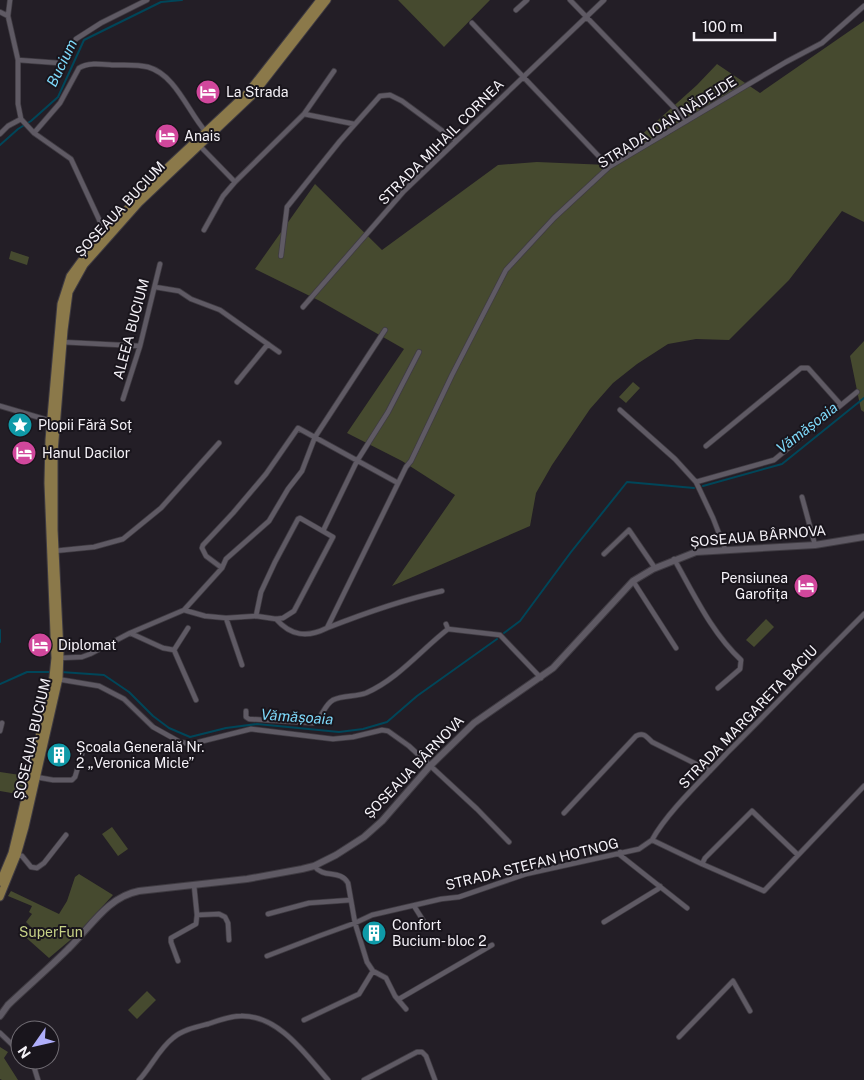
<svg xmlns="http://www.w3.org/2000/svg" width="864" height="1080" viewBox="0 0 864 1080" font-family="'Public Sans',sans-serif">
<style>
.green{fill:#464a2f}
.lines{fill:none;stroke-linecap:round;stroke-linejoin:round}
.stream{stroke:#004659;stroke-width:2}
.minor-casing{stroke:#3f3b42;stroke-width:6}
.secondary-casing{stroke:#3f3b42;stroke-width:8}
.primary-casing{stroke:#3f3b42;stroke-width:9}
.minor{stroke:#5f5a64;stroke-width:4.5}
.secondary{stroke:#5f5a64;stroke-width:6}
.primary{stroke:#8b794a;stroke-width:7}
.labels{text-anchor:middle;stroke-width:4;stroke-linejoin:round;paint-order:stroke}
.poi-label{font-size:14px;fill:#f5f2f8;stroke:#19151c;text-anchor:start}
.street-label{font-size:14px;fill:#f5f2f8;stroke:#19151c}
.park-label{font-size:14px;fill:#c7d286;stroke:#19151c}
.water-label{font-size:15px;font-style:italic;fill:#7ed9fa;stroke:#19151c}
</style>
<rect width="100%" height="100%" fill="#231e26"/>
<path class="green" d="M 398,0 L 490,0 L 444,47 Z
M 864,21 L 864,222 L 842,211 L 789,280 L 729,340 L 696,339 L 668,344 L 637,364 L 613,383 L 590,409 L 552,465 L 536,493 L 530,526 L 392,586 L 455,495 L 402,461 L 347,433 L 404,349 L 320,301 L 255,269 L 315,184 L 382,250 L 498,165 L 537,162 L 608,165 L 697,85 L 717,64 L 760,93 Z
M 11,251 L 29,257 L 27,265 L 9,259 Z
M 864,341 L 864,412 L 861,410 L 850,356 Z
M 633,382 L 640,388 L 626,403 L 619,397 Z
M 766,619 L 774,627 L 754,647 L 746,640 Z
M 0,772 L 27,776 L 23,795 L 0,791 Z
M 112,827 L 128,849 L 118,856 L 102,834 Z
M 79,874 L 113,895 L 75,936 L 49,958 L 22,934 L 31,927 L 26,922 L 32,914 L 29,912 L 32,906 L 8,896 L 11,891 L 59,914 L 67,901 L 75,877 Z
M 147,991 L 156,1000 L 137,1019 L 128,1010 Z
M 0,1047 L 8,1052 L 4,1058 L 18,1080 L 2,1080 L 0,1079 Z"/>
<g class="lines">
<path class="stream" d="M 0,145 L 18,129 L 31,121 L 58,97 L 84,40 L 161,2 L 182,0
M 703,486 L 782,464 L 864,398
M 0,630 L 0,642
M 504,633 L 520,621 L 571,552 L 627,482 L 694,488
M 61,672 L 104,675 L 129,692 L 153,716 L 169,728 L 190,737 L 226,728 L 257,724 L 339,732 L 363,729 L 387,722 L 417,696 L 497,639
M 0,684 L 27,672 L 51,672"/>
<defs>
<path id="minor" d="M 10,0 L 8,16 L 18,60 L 18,104 L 21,119 L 34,133 L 71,159 L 103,228 L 107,231
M 570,0 L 687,121
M 516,10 L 527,0
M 0,12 L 8,16
M 472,23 L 609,167
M 18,60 L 59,63 L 63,62 L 76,39 L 101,23 L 147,0
M 304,114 L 354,124
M 34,133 L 60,103 L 79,68 C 88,62 102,64 113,65 C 124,65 137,64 148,67 C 176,75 188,112 206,132
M 0,134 L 8,126 L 21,119
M 199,145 L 235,182
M 204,230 L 223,196 L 235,182 L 304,114 L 334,71
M 281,256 L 287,207 L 340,141 L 380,96 L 390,95 L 402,101 L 456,141
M 155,287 L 179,291 L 191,299 L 220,310 L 279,352
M 303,307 L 404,191 L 604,0
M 61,342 L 140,346
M 237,382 L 268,344
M 123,399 L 140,346 L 160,264
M 0,406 L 51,421
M 620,410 L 675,459 L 696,482 L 713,518 L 725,549
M 706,446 L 801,368 L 808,368 L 841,405
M 696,482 L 774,460 L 857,392
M 802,497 L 815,545
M 323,531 L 357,461 L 388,412 L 419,352
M 54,551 L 94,547 L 123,539 L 161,508 L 219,443
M 604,554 L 629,530 L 655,568
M 674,559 C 694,594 711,632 741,660 L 740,669 L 718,688
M 222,568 L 206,556 L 202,548 L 203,545 L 233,513 L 266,474 L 298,428 L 398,483
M 633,581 L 676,648
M 184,610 L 222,568 L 226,559 L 269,521 L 288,489 L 302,471 L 315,437 L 385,330
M 226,618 L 242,665
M 276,619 C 291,636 307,638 327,628 L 406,467 L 411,461 L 452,375 L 506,270 L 554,218 L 609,167 L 786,62 L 822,43 L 864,6
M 446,624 L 448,629 L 500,635 L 541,678
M 327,628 C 365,613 402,600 442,591
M 130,633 L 163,648 L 174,650 L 196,700
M 174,650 L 188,628
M 59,658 L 82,657 L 90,654 L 130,633 L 184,610 L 205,616 L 226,618 L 256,616 L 276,619 L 283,618 L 294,611 L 333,537 L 300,518 L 298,519 L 275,562 L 261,592 L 256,616
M 57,679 L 99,686 L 124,699 L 153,727 L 180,742 L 191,744 L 251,729 L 333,739 L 353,737 L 382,730 L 388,731 L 409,746 L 477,809 L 509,842
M 246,711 L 246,717 L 249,719 L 313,723 C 323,718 323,706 333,700 C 343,695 356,697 366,693 C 398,679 421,650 448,629
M 0,731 L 2,723
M 36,777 L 53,780 L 72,780 L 75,777 L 82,754
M 564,813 L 636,736 C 643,732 646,736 652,742 L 710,771
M 652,840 C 668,811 704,778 727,753 C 773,707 818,660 864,614
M 620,852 L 620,855 L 687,908
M 17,855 L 22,856 L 31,867 L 37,868 L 44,863 L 66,835
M 702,864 L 705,858 L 752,811 L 798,855
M 314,866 C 324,879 340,869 348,883 L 355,923 L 367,962 L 373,971 L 386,978 L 395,996 L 406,1009
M 414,906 L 428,928
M 268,914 L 309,903 L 351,900
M 197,915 L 219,914 L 225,917 L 228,923 L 229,940
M 604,922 L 658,889 L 660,886
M 267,956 L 319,936 L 355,923 L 372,915 L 441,899 L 459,897 L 526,874 L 639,849 L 652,840 L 702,864 L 764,891 L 864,786
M 178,961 L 171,942 L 171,938 L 196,924 L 197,915 L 194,885
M 399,999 L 492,945
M 304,1020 L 359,994 L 373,971
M 0,1033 L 20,1052
M 679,1037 L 733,981 L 750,1011
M 29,1060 L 34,1067 L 38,1080
M 139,1080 C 151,1067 159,1049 173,1038 C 182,1030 196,1027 208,1024 C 219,1020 230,1016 241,1016 C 279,1015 306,1055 328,1080
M 364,1080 L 417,1052 L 422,1052 L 426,1056 L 435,1080"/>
<path id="secondary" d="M 0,1016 L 8,1005 C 28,986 49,968 68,949 C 90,928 107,897 139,891 L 247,879 L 302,869 L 314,866 L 336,855 L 364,837 L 382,821 L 429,767 L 474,723 L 553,668 L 633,581 L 653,569 L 696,552 L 815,545 L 864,537"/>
<path id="primary" d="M 0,882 L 12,853 L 19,824 L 53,677 L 55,658 L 48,483 L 49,440 L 61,304 L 70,276 L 92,246 L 159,175 L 248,92 L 320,0
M 0,897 L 17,855 L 25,827 L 59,678 L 60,652 L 54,530 L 54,452 L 64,330 L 69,292 L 84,265 L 139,203 L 253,95 L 327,0"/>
</defs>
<use href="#minor" class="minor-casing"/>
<use href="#secondary" class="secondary-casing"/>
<use href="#primary" class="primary-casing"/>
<use href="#minor" class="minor"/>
<use href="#secondary" class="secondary"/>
<use href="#primary" class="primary"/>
</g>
<defs>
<symbol id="hotel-disc" viewBox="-11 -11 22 22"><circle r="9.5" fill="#d1479c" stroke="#19151c"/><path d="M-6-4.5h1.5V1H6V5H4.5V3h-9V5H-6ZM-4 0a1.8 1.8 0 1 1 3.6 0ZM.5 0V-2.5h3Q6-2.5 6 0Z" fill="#fff"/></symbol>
<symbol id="sight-disc" viewBox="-11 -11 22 22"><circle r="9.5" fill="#0f9aa8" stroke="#19151c"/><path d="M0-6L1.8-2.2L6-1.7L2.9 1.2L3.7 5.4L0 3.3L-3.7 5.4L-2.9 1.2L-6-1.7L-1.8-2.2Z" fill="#fff"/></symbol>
<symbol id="building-disc" viewBox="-11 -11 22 22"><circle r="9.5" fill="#0f9aa8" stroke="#19151c"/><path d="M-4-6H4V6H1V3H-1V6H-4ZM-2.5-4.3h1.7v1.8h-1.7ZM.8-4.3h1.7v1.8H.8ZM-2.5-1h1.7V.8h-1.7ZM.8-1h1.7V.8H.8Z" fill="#fff"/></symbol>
</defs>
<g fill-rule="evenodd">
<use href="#hotel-disc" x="194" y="78" width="28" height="28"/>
<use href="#hotel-disc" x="153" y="122" width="28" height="28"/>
<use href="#sight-disc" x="6" y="411" width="28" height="28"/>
<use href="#hotel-disc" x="10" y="439" width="28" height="28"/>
<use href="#hotel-disc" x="792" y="572" width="28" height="28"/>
<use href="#hotel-disc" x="26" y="631" width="28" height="28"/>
<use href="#building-disc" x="45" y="741" width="28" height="28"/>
<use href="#building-disc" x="360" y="919" width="28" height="28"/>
</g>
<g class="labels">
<g class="poi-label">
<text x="226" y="97">La Strada</text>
<text x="184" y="141">Anais</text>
<text x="38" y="430">Plopii Fără Soț</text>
<text x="42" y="458">Hanul Dacilor</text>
<text x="788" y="583" text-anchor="end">Pensiunea<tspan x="788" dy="16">Garofița</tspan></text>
<text x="58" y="650">Diplomat</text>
<text x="76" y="752">Școala Generală Nr.<tspan x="76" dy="16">2 „Veronica Micle”</tspan></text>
<text x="392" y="930">Confort<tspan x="392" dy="16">Bucium- bloc 2</tspan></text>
</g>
<g class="street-label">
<text transform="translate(667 122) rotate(-32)" y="5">STRADA IOAN NĂDEJDE</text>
<text transform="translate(441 142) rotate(-45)" y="5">STRADA MIHAIL CORNEA</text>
<text transform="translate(120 209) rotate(-47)" y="5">ȘOSEAUA BUCIUM</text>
<text transform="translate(131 329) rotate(-75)" y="5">ALEEA BUCIUM</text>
<text transform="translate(758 536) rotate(-5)" y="5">ȘOSEAUA BÂRNOVA</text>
<text transform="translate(748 717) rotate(-46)" y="5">STRADA MARGARETA BACIU</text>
<text transform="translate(32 739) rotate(-77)" y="5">ȘOSEAUA BUCIUM</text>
<text transform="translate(414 767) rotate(-46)" y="5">ȘOSEAUA BÂRNOVA</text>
<text transform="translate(532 864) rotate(-14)" y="5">STRADA STEFAN HOTNOG</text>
</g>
<g class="park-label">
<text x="51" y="937">SuperFun</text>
</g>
<g class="water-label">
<text transform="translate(62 63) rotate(-64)" y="5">Bucium</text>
<text transform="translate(807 428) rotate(-38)" y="5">Vămășoaia</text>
<text transform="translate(297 717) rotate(4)" y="5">Vămășoaia</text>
</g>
</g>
<g transform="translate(35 1045) rotate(236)"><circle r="24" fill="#19151c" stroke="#716d74"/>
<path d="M0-4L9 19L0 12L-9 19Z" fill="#afaefa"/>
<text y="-8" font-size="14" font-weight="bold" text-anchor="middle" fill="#f5f2f8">N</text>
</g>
<path d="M694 32v8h81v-8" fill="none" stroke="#f5f2f8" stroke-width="2.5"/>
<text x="702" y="32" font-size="15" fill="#f5f2f8" stroke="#19151c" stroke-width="4" paint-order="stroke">100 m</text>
</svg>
